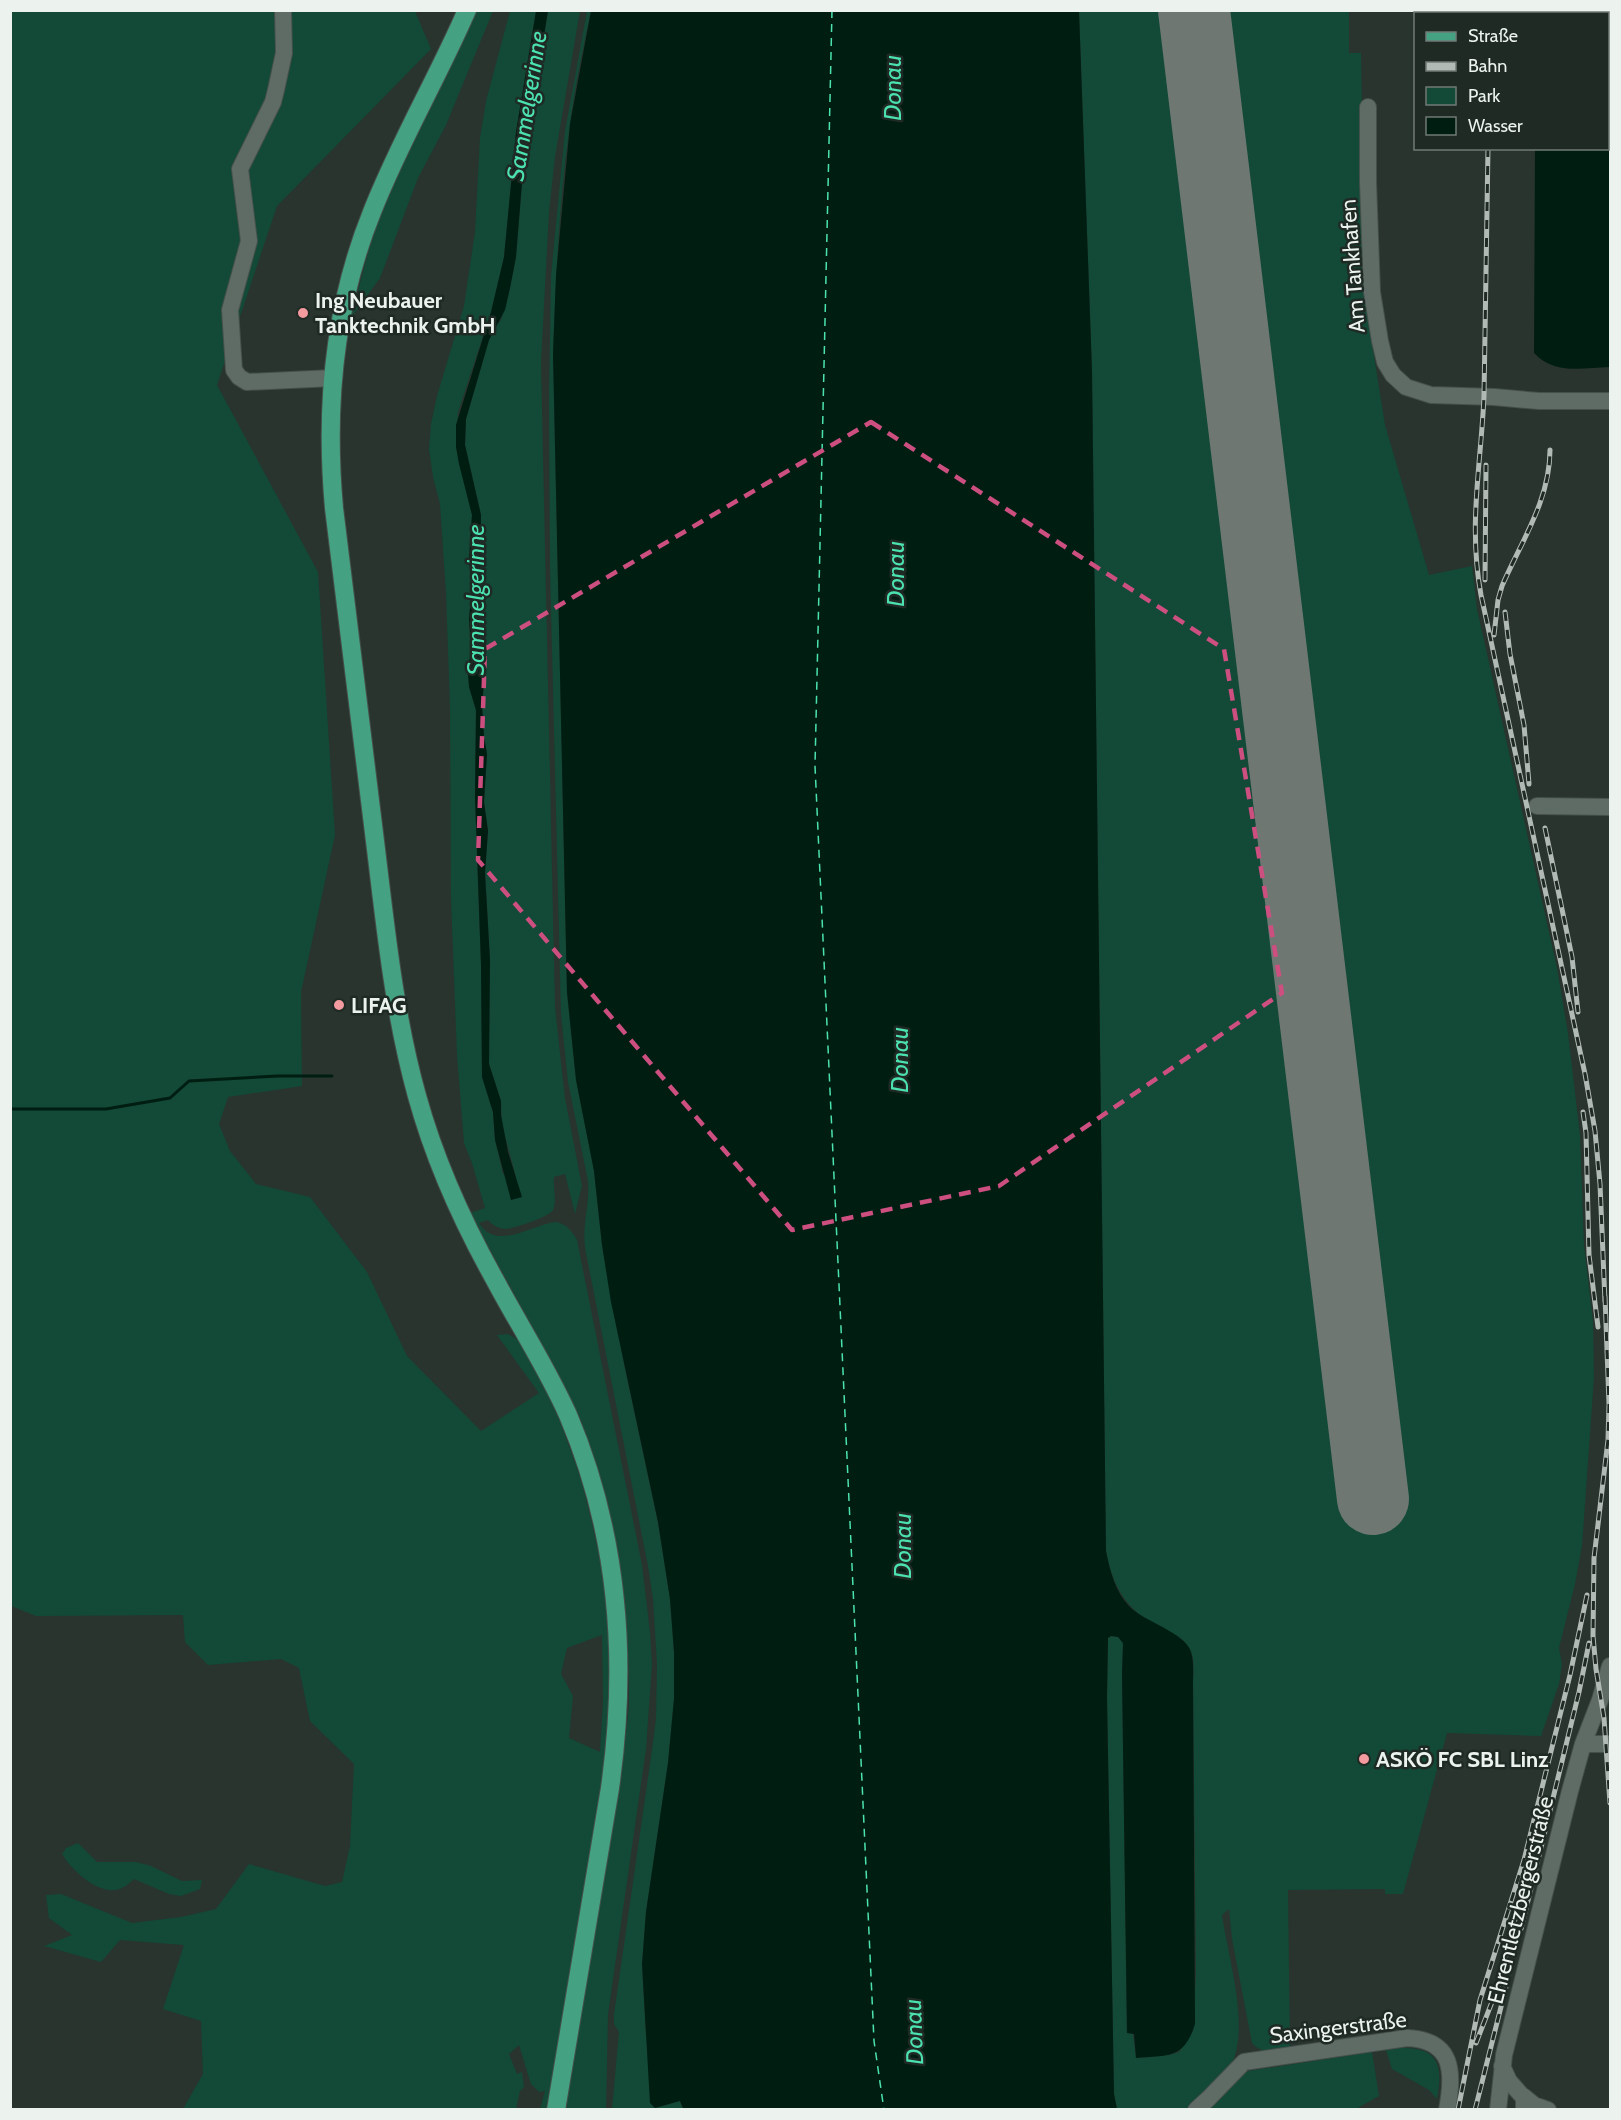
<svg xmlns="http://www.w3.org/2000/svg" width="1621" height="2120" viewBox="0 0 1621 2120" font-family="Cabin,sans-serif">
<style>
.green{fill:#124937;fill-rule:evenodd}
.water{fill:#001d12}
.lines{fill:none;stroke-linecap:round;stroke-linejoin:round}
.stream{stroke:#001d12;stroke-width:3}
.ferry{stroke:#4ce2af;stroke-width:1.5;stroke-dasharray:8 6;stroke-linecap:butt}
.runway{stroke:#6e7772;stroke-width:72}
.minor-casing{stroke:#46504b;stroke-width:18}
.major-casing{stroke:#46504b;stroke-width:20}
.minor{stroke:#5f6c66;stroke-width:16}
.major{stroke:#44a283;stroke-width:18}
.rail-casing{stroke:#b2bab5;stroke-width:5}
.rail{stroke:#1f2a25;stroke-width:3;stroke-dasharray:9;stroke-linecap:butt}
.marked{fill:none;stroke:#cc4f80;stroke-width:4.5;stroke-dasharray:12 8;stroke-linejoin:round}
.poi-dot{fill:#f49b9f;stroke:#1f2a25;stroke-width:2}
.labels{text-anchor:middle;stroke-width:5;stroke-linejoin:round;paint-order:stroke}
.street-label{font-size:22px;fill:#ecf3ef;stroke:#1f2a25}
.poi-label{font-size:22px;font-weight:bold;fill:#ecf3ef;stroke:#1f2a25;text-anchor:start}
.water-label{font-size:24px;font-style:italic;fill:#4ce2af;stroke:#1f2a25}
</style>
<rect width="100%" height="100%" fill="#29342f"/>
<path class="green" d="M 10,11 L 415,11 L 431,49 L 277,206 L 217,385 L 318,572 L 335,835 L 301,992 L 302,1086 L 228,1097 L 219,1124 L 230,1151 L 256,1184 L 310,1197 L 367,1272 L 407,1356 L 481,1431 L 539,1393 L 497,1335 L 508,1334 L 520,1341 L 556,1410 L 581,1479 L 592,1523 L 600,1559 L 609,1624 L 611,1698 L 606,1760 L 548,2109 L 540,2109 L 545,2091 L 539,2092 L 531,2084 L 519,2045 L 509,2054 L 517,2074 L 522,2072 L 524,2087 L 520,2091 L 516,2109 L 183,2109 L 203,2074 L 201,2021 L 163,2009 L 184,1945 L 120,1940 L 101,1962 L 44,1946 L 72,1935 L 49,1918 L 46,1895 L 61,1894 L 132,1923 L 181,1917 L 216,1909 L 249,1864 L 325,1886 L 342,1882 L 350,1846 L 354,1764 L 310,1721 L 299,1668 L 281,1659 L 208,1665 L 185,1642 L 183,1615 L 36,1616 L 11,1606 ZM 602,1635 L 603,1701 L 600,1752 L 569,1738 L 573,1696 L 561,1674 L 567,1648 Z
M 476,11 L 493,11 L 446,125 L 418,178 L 380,278 L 351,318 L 368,252 L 389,191 Z
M 510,11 L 536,11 L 516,132 L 504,257 L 491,312 L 458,412 L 456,447 L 472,515 L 469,559 L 472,589 L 469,618 L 471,648 L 468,673 L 469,687 L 476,710 L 475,797 L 481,965 L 482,1077 L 493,1112 L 495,1140 L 503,1174 L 516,1177 L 502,1125 L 501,1101 L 489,1064 L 490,960 L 485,873 L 488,831 L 484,802 L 487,754 L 484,736 L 482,706 L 484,688 L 483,675 L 486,663 L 484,625 L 479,609 L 481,515 L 465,445 L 466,419 L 489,340 L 494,328 L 501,320 L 510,288 L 516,257 L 524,158 L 548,11 L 580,11 L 555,157 L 549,212 L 541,362 L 555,1007 L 565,1098 L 582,1186 L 575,1214 L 565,1174 L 554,1177 C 553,1186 557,1203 553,1210 C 549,1217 513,1229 505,1229 C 497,1228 493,1225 488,1220 L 479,1223 C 497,1252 532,1224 556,1222 C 567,1224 572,1231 577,1240 L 642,1565 L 650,1632 L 652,1664 L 646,1749 L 608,2014 L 606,2109 L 565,2109 L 621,1779 L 629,1706 L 629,1674 L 625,1600 L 616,1542 L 607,1506 L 563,1384 L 470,1213 L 485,1208 L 472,1163 L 464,1143 L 457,1055 L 451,899 L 450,706 L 446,593 L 440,504 L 433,477 L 429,449 L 431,424 L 437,396 L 464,306 L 475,232 L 480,138 L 486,101 Z
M 587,11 L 591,11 C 583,48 575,86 570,124 C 559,200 556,277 553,354 L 567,992 L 576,1080 L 594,1171 L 602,1245 L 624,1364 L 658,1523 L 670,1599 L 674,1652 L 674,1699 L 668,1763 L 646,1912 L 642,1964 L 646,2036 L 680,2101 L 683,2109 L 612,2109 L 619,2032 L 614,2024 L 614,2014 L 652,1750 L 656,1719 L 657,1664 L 653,1599 L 648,1566 L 585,1248 C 582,1225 590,1204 588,1181 L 568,1082 L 561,1014 L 550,569 L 549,400 L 551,276 L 565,131 Z
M 1079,11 L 1349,11 L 1349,53 L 1361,53 L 1365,281 L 1372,343 L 1385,425 L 1429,575 L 1472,566 L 1477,609 L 1557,968 L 1568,1033 L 1580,1135 L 1584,1246 L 1593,1321 L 1594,1377 L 1582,1546 L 1575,1584 L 1559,1648 L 1562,1664 L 1559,1684 L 1541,1736 L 1447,1733 L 1403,1894 L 1385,1894 L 1385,1889 L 1288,1890 L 1290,2048 C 1276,2050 1262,2055 1252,2043 L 1232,1939 L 1229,1909 L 1222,1915 C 1228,1957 1252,2032 1229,2069 C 1220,2084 1203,2097 1191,2109 L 1117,2109 L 1114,2094 L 1107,1697 L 1108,1638 L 1111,1636 L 1118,1637 L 1123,1643 L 1122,1674 L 1127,2033 L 1133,2034 L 1136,2058 L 1169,2055 L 1179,2052 L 1193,2031 L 1196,1972 L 1193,1684 C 1193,1675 1195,1661 1191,1652 C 1186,1637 1168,1632 1155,1625 C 1125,1608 1112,1584 1106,1551 L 1092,371 Z
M 78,1843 L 97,1862 L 136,1862 L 151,1866 L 182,1881 L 202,1880 L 200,1889 L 181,1896 L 169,1894 L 134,1879 C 131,1882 126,1886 122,1888 C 101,1898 72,1871 62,1854 L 66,1848 Z
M 1401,2048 C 1440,2047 1443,2067 1437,2099 L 1429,2090 L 1392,2069 L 1386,2050 Z
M 1372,2052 L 1379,2096 L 1356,2109 L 1199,2110 L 1233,2079 L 1248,2071 Z"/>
<path class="water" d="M 536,11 L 548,11 L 524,158 L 516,257 L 510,288 L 505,310 L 489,340 L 466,419 L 465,445 L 481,515 L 479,609 L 484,625 L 486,653 L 482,706 L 484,736 L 487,754 L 484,802 L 488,831 L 485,873 L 490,960 L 489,1064 L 501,1101 L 501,1115 L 508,1152 L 522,1197 L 511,1200 L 495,1140 L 493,1112 L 482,1077 L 481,965 L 475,797 L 476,710 L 469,687 L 468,673 L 471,648 L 469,618 L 472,589 L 469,559 L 472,515 L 459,464 L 456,447 L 456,425 L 491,312 L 504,257 L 516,132 Z
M 591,11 L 1079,11 L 1092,371 L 1106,1551 C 1110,1571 1115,1591 1129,1606 C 1144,1622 1185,1632 1191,1652 C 1194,1661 1193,1675 1193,1684 L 1195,2024 C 1184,2060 1167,2055 1136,2058 L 1134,2034 L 1127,2033 L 1122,1674 L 1123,1643 L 1118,1637 L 1111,1636 L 1108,1638 L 1107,1697 L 1114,2094 L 1117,2109 L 681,2110 L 683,2108 L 680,2101 L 655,2108 L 650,2103 L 642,1964 L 646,1912 L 668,1763 L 674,1699 L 674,1652 L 670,1599 L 658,1522 L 611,1302 L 602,1245 L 594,1171 L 576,1080 L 567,992 L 553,354 L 556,275 L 570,124 Z
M 1535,11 L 1610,11 L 1610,367 C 1582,368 1555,375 1534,353 L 1535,149 L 1608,148 L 1608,14 L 1535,14 Z"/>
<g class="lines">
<path class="stream" d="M 10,1109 L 106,1109 L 170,1098 L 189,1081 L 278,1076 L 332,1076"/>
<path class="ferry" d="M 832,10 L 815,766 L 874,2041 L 884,2110"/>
<path class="runway" d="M 1194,10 L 1373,1499"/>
<defs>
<path id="minor" d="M 283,10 L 284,53 L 276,90 L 273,102 L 240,169 L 249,241 L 230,310 L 234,370 L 239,377 L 247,382 L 333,378
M 1368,107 L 1368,182 L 1372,292 L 1380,341 L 1385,362 L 1393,375 L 1406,387 L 1431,395 L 1494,397 L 1539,401 L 1610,401
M 1537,806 L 1610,807
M 1583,1744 L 1610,1744
M 1502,2066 L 1509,2081 L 1524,2098 L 1524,2110
M 1523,2096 L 1534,2105 L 1548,2110
M 1196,2110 L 1209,2098 L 1244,2062 L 1407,2038 C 1454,2040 1454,2073 1447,2110
M 1498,2110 L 1504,2055 L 1570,1791 L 1583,1744 L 1600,1700 L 1610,1666"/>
<path id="major" d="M 467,10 C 437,79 399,143 372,212 C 334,306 325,409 334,508 C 347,617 361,725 374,833 C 385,921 393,1010 417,1096 C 435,1161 462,1221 495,1280 C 519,1325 547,1368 568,1415 C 619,1535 628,1660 610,1788 L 556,2110"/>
</defs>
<use href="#minor" class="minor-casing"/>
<use href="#major" class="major-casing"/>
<use href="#minor" class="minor"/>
<use href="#major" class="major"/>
<defs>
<path id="rail" d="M 1482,14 L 1482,10
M 1488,148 L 1484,396 C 1481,465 1468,525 1481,595 L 1585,1074 L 1595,1131 L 1600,1184 L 1605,1302
M 1485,580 L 1486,465
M 1505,612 L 1510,654 L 1524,725 L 1529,784
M 1494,635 L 1498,600 L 1502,586 C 1521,542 1550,500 1550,450
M 1545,828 L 1572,957 L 1578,1012
M 1583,1112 L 1586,1133 L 1589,1255 L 1598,1327
M 1605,1296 L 1609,1404 L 1608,1440 L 1594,1558 L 1593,1636 L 1596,1669 L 1604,1718 L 1610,1803
M 1521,1929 L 1579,1692 L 1589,1643
M 1476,2043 L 1499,1984 L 1516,1915
M 1458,2110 L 1480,2000 L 1524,1860 L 1570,1675 L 1587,1595
M 1475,2110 L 1506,1987"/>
</defs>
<use href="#rail" class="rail-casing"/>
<use href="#rail" class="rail"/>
</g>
<path class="marked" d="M 871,422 L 1224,649 L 1282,993 L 999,1186 L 792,1230 L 478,860 L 485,649 Z"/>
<g class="poi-dot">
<circle cx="303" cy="313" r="6"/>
<circle cx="339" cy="1005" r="6"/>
<circle cx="1364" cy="1759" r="6"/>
</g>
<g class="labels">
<g class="street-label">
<text transform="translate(1352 266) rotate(-94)" y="8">Am Tankhafen</text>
<text transform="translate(1520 1900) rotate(-76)" y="8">Ehrentletzbergerstraße</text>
<text transform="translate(1338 2027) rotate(-7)" y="8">Saxingerstraße</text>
</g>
<g class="poi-label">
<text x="315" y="308">Ing Neubauer<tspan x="315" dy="25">Tanktechnik GmbH</tspan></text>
<text x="351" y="1013">LIFAG</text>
<text x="1376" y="1767">ASKÖ FC SBL Linz</text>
</g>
<g class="water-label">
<text transform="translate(893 88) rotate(-90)" y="8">Donau</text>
<text transform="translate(527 106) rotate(-81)" y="8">Sammelgerinne</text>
<text transform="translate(896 574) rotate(-90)" y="8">Donau</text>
<text transform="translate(476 600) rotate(-90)" y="8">Sammelgerinne</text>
<text transform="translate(900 1060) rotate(-90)" y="8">Donau</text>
<text transform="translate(903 1546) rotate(-90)" y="8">Donau</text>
<text transform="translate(914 2032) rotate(-92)" y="8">Donau</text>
</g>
</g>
<rect width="1621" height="2120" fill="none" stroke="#ecf3ef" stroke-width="24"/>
<rect x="1414" y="12" width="195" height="138" fill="#1f2a25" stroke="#717a76" stroke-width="1.5"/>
<rect x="1426" y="32" width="30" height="9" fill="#44a283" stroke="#717a76" stroke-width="1.5"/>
<text x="1468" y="42" font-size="18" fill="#ecf3ef">Straße</text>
<rect x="1426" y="62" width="30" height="9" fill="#b2bab5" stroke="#717a76" stroke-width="1.5"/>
<text x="1468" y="72" font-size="18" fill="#ecf3ef">Bahn</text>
<rect x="1426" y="87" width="30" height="18" fill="#124937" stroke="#717a76" stroke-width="1.5"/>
<text x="1468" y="102" font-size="18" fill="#ecf3ef">Park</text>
<rect x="1426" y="117" width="30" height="18" fill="#001d12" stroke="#717a76" stroke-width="1.5"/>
<text x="1468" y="132" font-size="18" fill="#ecf3ef">Wasser</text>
</svg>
